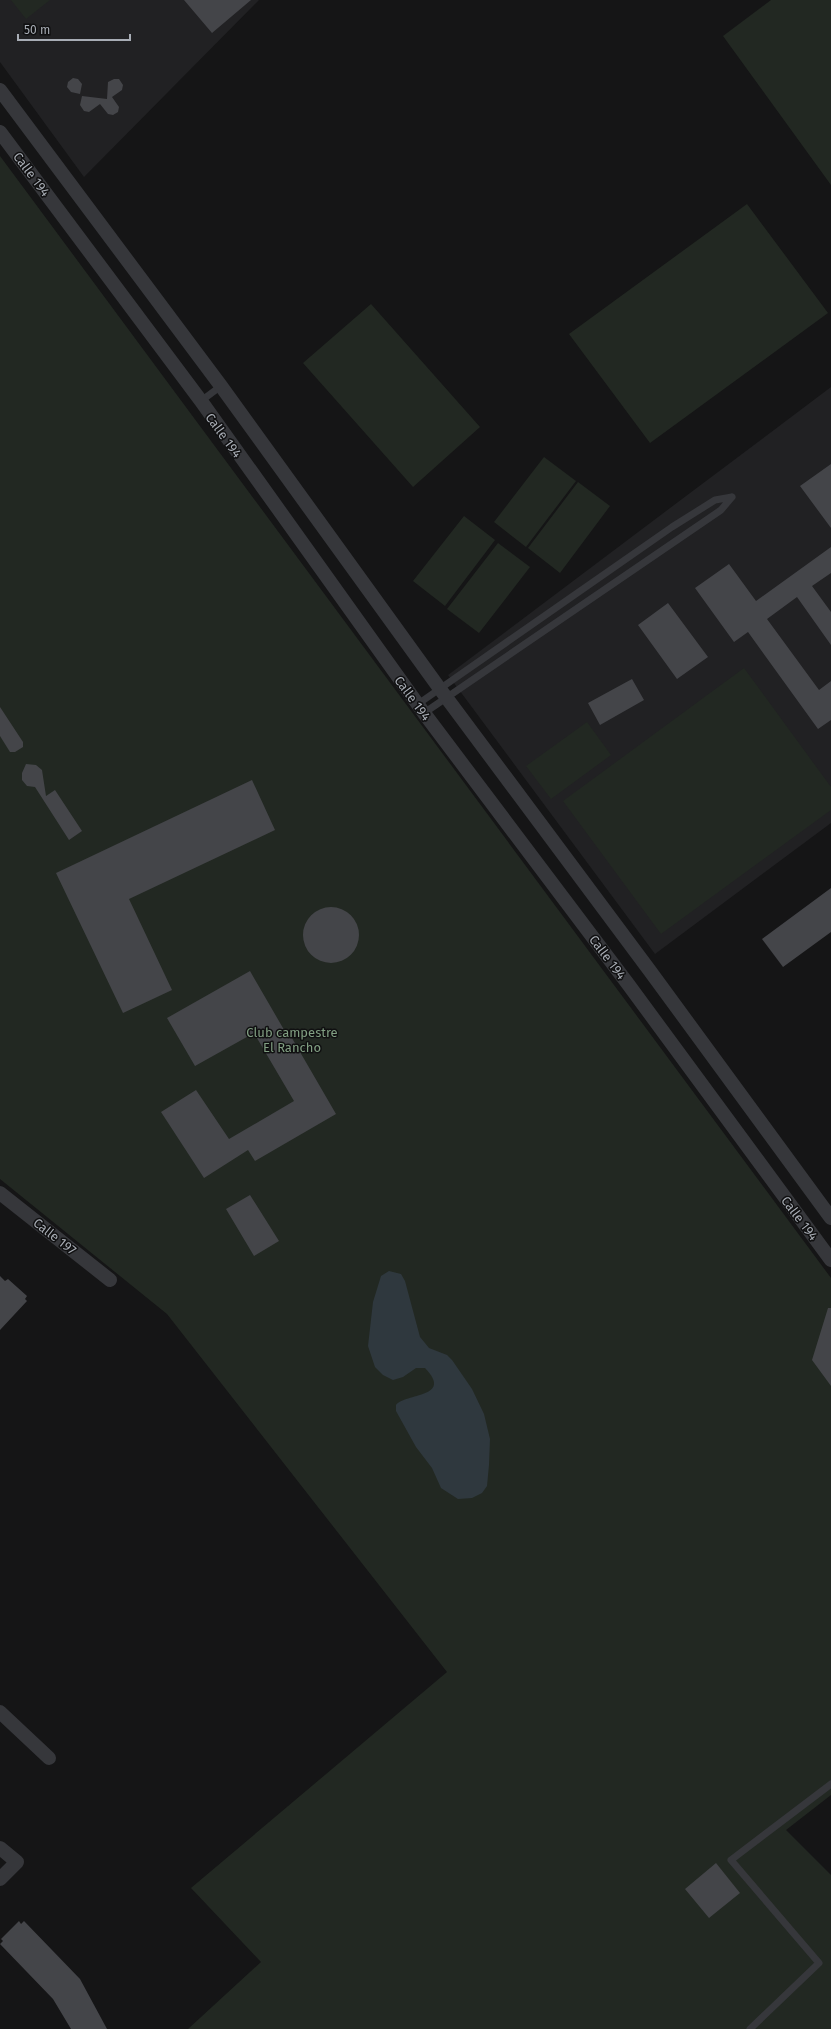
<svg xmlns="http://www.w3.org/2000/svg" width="831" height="2029" viewBox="0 0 831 2029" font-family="'Fira Sans',sans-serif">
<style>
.built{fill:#212123}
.green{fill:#222822}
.water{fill:#2f383e}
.building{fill:#444549}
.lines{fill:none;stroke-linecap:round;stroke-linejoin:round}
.service{stroke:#36373b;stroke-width:7}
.minor{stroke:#36373b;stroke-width:14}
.labels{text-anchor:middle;stroke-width:3;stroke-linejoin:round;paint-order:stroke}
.street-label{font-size:13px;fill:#a8adb5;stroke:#101011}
.park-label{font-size:13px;fill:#819e82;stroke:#101011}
</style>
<rect width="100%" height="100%" fill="#151516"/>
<path class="built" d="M 0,0 L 259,0 L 84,177 L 0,62 Z
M 831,387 L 831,823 L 655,954 L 448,675 Z"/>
<path class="green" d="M 11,0 L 50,0 L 26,19 Z
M 771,0 L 831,0 L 831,185 L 723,36 Z
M 0,156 L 831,1278 L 831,1795 L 786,1830 L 831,1875 L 831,2029 L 188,2029 L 261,1962 L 191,1888 L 447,1672 L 167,1314 L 0,1179 Z
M 747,204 L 828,313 L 650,443 L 569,334 Z
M 371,304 L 480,427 L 413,487 L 303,363 Z
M 544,457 L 576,481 L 526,547 L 494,522 Z
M 578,482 L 610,506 L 560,573 L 528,548 Z
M 464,516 L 495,540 L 445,606 L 413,581 Z
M 498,543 L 530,567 L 479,633 L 447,609 Z
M 744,668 L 831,787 L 831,810 L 661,934 L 563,801 Z
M 587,722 L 611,755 L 551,799 L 526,766 Z"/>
<path class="water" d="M 389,1271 L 401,1274 L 405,1281 L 420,1337 L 429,1348 L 447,1355 L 452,1360 L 472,1389 L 484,1414 L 490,1439 L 489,1465 L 487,1486 L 482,1493 L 472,1498 L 458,1499 L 441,1488 L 432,1468 L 416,1447 L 396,1411 L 396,1405 C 405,1393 454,1398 425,1368 L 416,1368 L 403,1377 L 393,1380 L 383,1375 L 375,1367 L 368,1346 L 373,1302 L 381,1276 Z"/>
<path class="building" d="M 184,0 L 251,0 L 212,33 Z
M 73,78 L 78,79 L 82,84 L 80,94 L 71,92 L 67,87 L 68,82 Z
M 114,79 L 119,79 L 123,85 L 122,90 L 112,97 L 119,107 L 118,112 L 113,115 L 108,114 L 100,104 L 89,112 L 84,111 L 80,105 L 82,96 L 107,99 L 108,82 Z
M 831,464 L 831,528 L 800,486 Z
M 831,547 L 831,573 L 812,586 L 831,612 L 831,645 L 797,597 L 767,619 L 819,690 L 831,681 L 831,720 L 818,729 L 748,632 L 734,642 L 695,588 L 729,564 L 756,601 Z
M 668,603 L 708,657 L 677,679 L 638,625 Z
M 632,679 L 644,700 L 600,725 L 588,703 Z
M 0,707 L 23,742 L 23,747 L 15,752 L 10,752 L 0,736 Z
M 26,764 L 36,765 L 42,770 L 46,796 L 55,790 L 82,831 L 69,840 L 35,787 L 27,786 L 22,780 L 22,773 Z
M 252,780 L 275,830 L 129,899 L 172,990 L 123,1013 L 56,873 Z
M 831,888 L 831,932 L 783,967 L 762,939 Z
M303 935a28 28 0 1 1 56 0a28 28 0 1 1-56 0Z
M 250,971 L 287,1035 L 289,1033 L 336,1114 L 255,1161 L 248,1150 L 204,1178 L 161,1112 L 196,1090 L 229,1139 L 294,1101 L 254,1033 L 195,1066 L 167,1018 Z
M 250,1195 L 279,1241 L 254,1256 L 226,1209 Z
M 0,1276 L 5,1281 L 8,1279 L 27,1296 L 25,1299 L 27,1301 L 0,1330 Z
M 828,1308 L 831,1308 L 831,1386 L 812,1360 Z
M 716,1863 L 740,1893 L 709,1918 L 685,1889 Z
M 19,1921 L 21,1924 L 24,1921 L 80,1979 L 107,2029 L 71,2029 L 53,1999 L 0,1944 L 3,1941 L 1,1939 Z"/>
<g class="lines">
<path class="service" d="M 201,401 L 221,386
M 418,704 L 672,527 L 715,500 L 732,497
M 424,713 L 721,510 L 732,497
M 750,2029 L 819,1963 L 731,1860 L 831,1784"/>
<path class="minor" d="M 0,90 L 221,386 L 440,689 L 650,971 L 831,1218
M 0,132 L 201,401 L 424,713 L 628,984 L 831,1260
M 0,1193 L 110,1280
M 0,1712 L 49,1758
M 0,1848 L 17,1862 L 0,1879"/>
</g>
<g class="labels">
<g class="street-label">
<text transform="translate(32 174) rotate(53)" y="5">Calle 194</text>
<text transform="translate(224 435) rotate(54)" y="5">Calle 194</text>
<text transform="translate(413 698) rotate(54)" y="5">Calle 194</text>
<text transform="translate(608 957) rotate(53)" y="5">Calle 194</text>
<text transform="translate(800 1218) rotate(53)" y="5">Calle 194</text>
<text transform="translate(55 1236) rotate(38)" y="5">Calle 197</text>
</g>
<g class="park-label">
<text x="292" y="1037">Club campestre<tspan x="292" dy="15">El Rancho</tspan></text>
</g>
</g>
<path d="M18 34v6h112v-6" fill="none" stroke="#a8adb5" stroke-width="2"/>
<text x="24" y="34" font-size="12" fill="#a8adb5" stroke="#101011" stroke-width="3" paint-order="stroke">50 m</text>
</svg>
